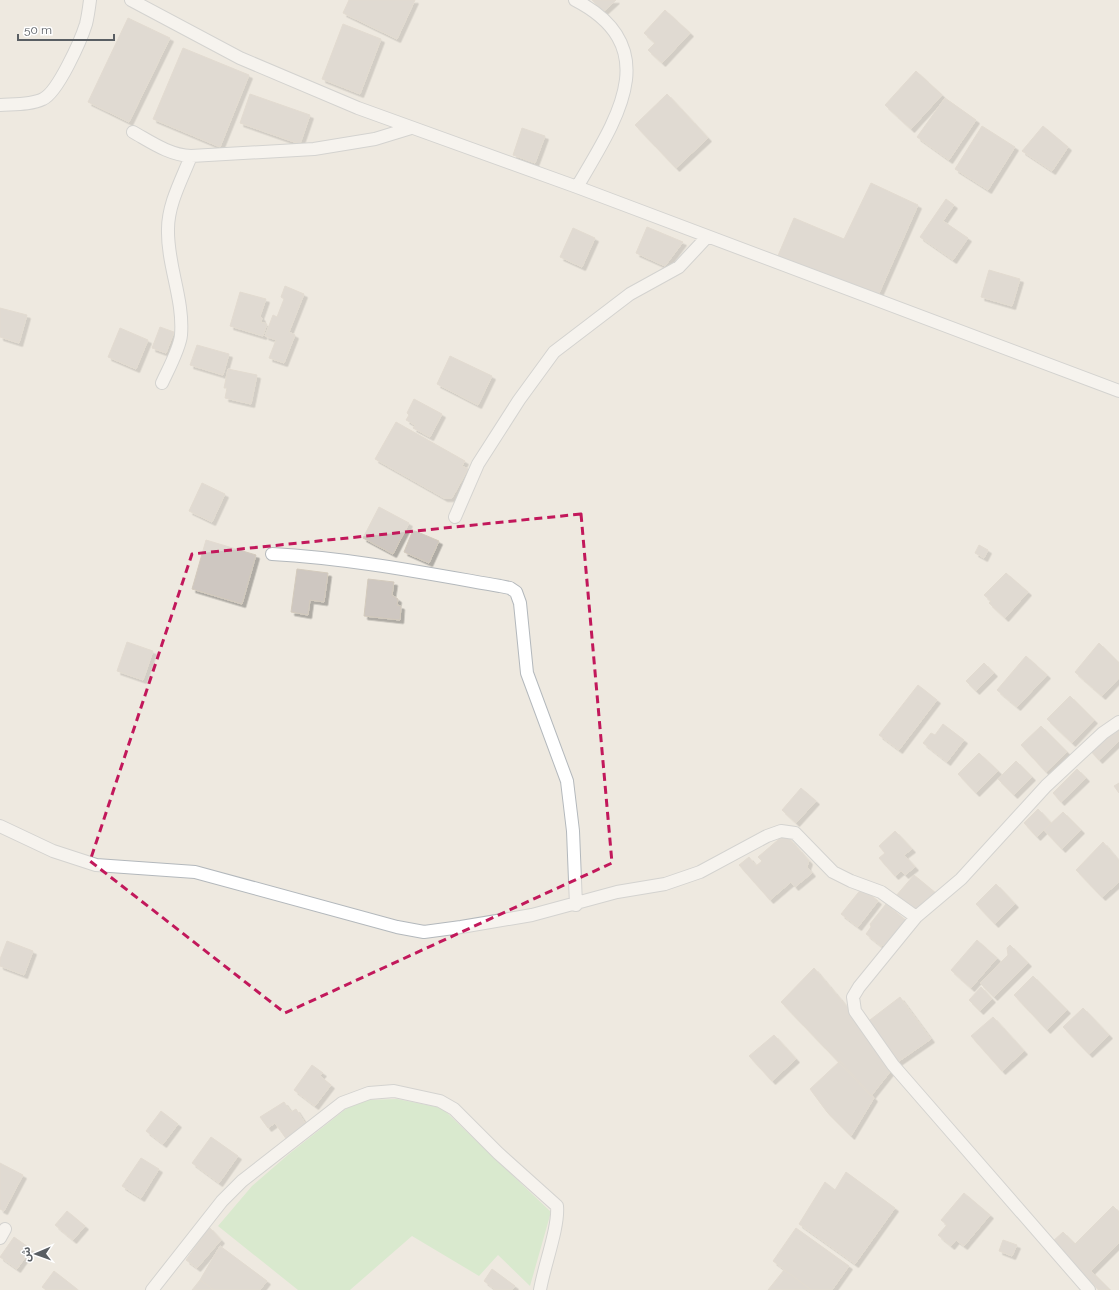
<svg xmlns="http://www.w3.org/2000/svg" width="1119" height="1290" viewBox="0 0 1119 1290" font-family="Raleway,'Noto Sans Arabic',sans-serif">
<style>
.green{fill:#bee9b9}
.building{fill:#cec7c1;stroke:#d3cabd;filter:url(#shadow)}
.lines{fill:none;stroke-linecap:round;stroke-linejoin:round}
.street-casing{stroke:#b3b8bc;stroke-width:14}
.street{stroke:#fff;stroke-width:12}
.marked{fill:none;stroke:#c2185b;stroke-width:3;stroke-dasharray:8 5;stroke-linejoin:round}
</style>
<defs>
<filter id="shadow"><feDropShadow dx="3.5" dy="3.5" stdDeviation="0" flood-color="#0004"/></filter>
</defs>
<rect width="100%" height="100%" fill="#eee9e0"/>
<path class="green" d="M 397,1099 L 442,1108 L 551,1212 L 530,1286 L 498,1255 L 479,1276 L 412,1236 L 350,1290 L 298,1290 L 218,1226 L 252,1186 L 289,1154 L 347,1108 L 365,1100 Z"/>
<path class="building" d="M 349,0 L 415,0 L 397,39 L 343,13 Z
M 592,0 L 616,0 L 603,12 Z
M 665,10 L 690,33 L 662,63 L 648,50 L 655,43 L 644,33 Z
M 128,18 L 170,38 L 129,122 L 88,102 Z
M 343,24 L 381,39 L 360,94 L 322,79 Z
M 183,48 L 249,75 L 220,147 L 153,119 Z
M 916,71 L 942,95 L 911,129 L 885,105 Z
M 250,94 L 310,115 L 300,144 L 240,123 Z
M 667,94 L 708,138 L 676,168 L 635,125 Z
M 945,98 L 976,120 L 949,160 L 917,137 Z
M 982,126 L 1015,147 L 988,190 L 955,169 Z
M 1043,126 L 1068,147 L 1052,171 L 1022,151 Z
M 522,128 L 545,136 L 535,163 L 513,155 Z
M 871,183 L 918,205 L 876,300 L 777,258 L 794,218 L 844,239 Z
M 946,199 L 954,205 L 943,221 L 968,238 L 953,260 L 920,237 Z
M 647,227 L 683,242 L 665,266 L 636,253 Z
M 573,228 L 595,238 L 582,267 L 560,257 Z
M 989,270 L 1020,279 L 1012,306 L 981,297 Z
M 285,286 L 304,294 L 289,332 L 295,335 L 284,363 L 269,358 L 276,340 L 265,336 L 273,315 L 277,317 L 284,299 L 281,297 Z
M 240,292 L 266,299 L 260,316 L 262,318 L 261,322 L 267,324 L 263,336 L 230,326 Z
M 0,308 L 27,315 L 19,343 L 0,337 Z
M 160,327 L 174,332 L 166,353 L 152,348 Z
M 120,328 L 148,340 L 136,369 L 108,357 Z
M 197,345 L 229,354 L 223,375 L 190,365 Z
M 450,356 L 492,376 L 478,405 L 437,384 Z
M 228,369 L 257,375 L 251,404 L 225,398 L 227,388 L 224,388 Z
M 414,399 L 442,414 L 430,437 L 413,428 L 415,425 L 406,420 L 409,415 L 407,413 Z
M 396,422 L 465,461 L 462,466 L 468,469 L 452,498 L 444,498 L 375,459 Z
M 202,483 L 225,494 L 212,522 L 189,511 Z
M 379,507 L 409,523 L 393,554 L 363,538 Z
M 413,530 L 439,541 L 429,563 L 404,552 Z
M 206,540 L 256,555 L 242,604 L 192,589 Z
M 979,545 L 988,550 L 984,558 L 975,553 Z
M 297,569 L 328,573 L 324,602 L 310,600 L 308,615 L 291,612 Z
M 1006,573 L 1028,592 L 1005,618 L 989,603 L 991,601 L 984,595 Z
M 368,579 L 394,582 L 392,595 L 398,599 L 397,605 L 401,606 L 400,620 L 364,616 Z
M 127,642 L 153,651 L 143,680 L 117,671 Z
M 1099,643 L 1119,663 L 1119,678 L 1102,696 L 1075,672 Z
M 1026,656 L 1047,675 L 1017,707 L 997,690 Z
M 984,663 L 994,673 L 976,691 L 966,681 Z
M 918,685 L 937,700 L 899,750 L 879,735 Z
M 1070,696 L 1094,720 L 1072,743 L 1047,719 Z
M 943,724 L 964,740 L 947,762 L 923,743 L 931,733 L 935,735 Z
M 1041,726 L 1067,752 L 1046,772 L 1021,745 Z
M 1119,726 L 1119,741 L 1099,760 L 1089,749 Z
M 979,753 L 998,771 L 976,793 L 958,774 Z
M 1016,761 L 1032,777 L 1014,795 L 998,779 Z
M 1077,769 L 1086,778 L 1061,802 L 1053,793 Z
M 1119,783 L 1119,793 L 1114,786 Z
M 801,788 L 816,801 L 796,823 L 782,810 Z
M 1038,809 L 1051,823 L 1037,837 L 1024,823 Z
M 1063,812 L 1081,830 L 1062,849 L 1044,830 Z
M 895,831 L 912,849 L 904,855 L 915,867 L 905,875 L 901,871 L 895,876 L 879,858 L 885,853 L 879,846 Z
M 785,834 L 809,861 L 807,867 L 812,873 L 795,887 L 791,882 L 770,900 L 739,865 L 749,857 L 756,866 L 762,861 L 758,857 Z
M 1103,842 L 1119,861 L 1119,882 L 1102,897 L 1076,870 Z
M 914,875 L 937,894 L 918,916 L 895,897 Z
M 996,884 L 1015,904 L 995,924 L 976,904 Z
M 862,888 L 878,901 L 858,927 L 841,914 Z
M 886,904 L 908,922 L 890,943 L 881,946 L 866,934 L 871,927 L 870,924 Z
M 977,940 L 997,958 L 971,988 L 951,970 Z
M 7,941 L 33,951 L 24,975 L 0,966 L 0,959 Z
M 1010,945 L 1028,963 L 994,997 L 980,983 L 1008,955 L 1007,948 Z
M 814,968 L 847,1007 L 890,1072 L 871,1096 L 781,1002 Z
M 1033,976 L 1067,1010 L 1047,1030 L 1014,995 Z
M 981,987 L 992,999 L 980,1011 L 969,1000 Z
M 900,997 L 931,1039 L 895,1064 L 866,1023 Z
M 1083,1008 L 1109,1035 L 1089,1054 L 1063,1027 Z
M 993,1017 L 1024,1051 L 1002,1071 L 971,1036 Z
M 774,1035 L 796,1059 L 772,1081 L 749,1056 Z
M 840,1061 L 874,1098 L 851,1136 L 827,1112 L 810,1089 Z
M 312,1065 L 323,1073 L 320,1076 L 331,1085 L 315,1106 L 294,1090 Z
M 284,1102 L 291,1112 L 296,1109 L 307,1126 L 287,1140 L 275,1123 L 268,1128 L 260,1117 Z
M 161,1111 L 178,1124 L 163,1144 L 146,1131 Z
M 211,1137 L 238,1156 L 219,1183 L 192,1163 Z
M 141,1158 L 159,1169 L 141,1198 L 122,1186 Z
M 0,1163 L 23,1175 L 4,1211 L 0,1209 Z
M 846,1172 L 895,1208 L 855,1264 L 799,1224 L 825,1182 L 835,1190 Z
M 964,1193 L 990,1215 L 964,1246 L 956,1240 L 951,1246 L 938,1235 L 947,1225 L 941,1220 Z
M 1113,1206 L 1119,1212 L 1119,1243 L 1091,1271 L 1110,1290 L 1099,1290 L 1052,1242 L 1063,1232 L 1075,1244 Z
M 67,1211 L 85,1226 L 73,1240 L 55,1225 Z
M 209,1227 L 221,1240 L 197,1268 L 186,1260 Z
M 796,1228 L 849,1266 L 832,1290 L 811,1290 L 773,1261 Z
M 14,1237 L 31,1249 L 17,1269 L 0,1257 Z
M 1003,1240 L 1017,1245 L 1012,1256 L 999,1251 Z
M 220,1246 L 267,1281 L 260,1290 L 214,1290 L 200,1280 Z
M 492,1269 L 515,1286 L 512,1290 L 496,1290 L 484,1281 Z
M 784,1270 L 812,1290 L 768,1290 Z
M 54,1271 L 77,1289 L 76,1290 L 46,1290 L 42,1287 Z
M 200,1280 L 214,1290 L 192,1290 Z"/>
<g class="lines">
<defs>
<path id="street" d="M 131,0 L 240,58 L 358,108 L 577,187 L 1119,391
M 575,0 C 668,48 614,123 577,187
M 0,105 C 13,104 31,105 43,99 C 58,92 81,40 86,24 C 88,16 89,8 90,0
M 133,132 C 151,142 169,155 191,156 L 314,149 L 375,139 L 411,128
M 162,383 C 168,370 180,348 181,335 C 184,299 167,265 168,229 C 168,204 182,179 191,156
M 455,517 L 478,464 L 519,400 L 554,352 L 630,294 L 679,267 L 707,237
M 272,554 C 348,558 425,573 500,586 L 510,588 L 516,592 L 520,603 L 527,673 L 567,781 L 573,831 L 576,905
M 0,826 L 53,851 L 96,865 L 195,872 L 397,927 L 424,932 L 461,927 L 532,915 L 617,892 L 665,884 L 700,872 L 767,836 L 781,831 L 795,833 L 833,872 L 851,881 L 881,892 L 916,917
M 0,1238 L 5,1229
M 152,1290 L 222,1201 L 242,1181 L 342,1103 L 369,1093 L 394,1091 L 440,1101 L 454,1109 L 498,1153 L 557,1206 C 559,1227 544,1266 540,1290
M 1089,1290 L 893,1065 L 855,1011 L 853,997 L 859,987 L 916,917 L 961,879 L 1046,786 L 1103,733 L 1119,722"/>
</defs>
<use href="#street" class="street-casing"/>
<use href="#street" class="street"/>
</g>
<path d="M0 0H1119V1290H0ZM 581,514 L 612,863 L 285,1013 L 90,861 L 192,554 Z" fill="#eee9e0" fill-opacity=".55" fill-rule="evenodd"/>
<path class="marked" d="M 581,514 L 612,863 L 285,1013 L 90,861 L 192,554 Z"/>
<g transform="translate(36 1254) rotate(268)" stroke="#ffffff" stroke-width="3" paint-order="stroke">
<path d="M0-3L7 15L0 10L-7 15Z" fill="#595e63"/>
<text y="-6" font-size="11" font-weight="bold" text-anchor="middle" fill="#595e63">ش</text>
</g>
<path d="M18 34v6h96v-6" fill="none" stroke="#595e63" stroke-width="2"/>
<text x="24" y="34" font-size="12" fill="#595e63" stroke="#ffffff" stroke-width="3" paint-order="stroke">50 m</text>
</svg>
